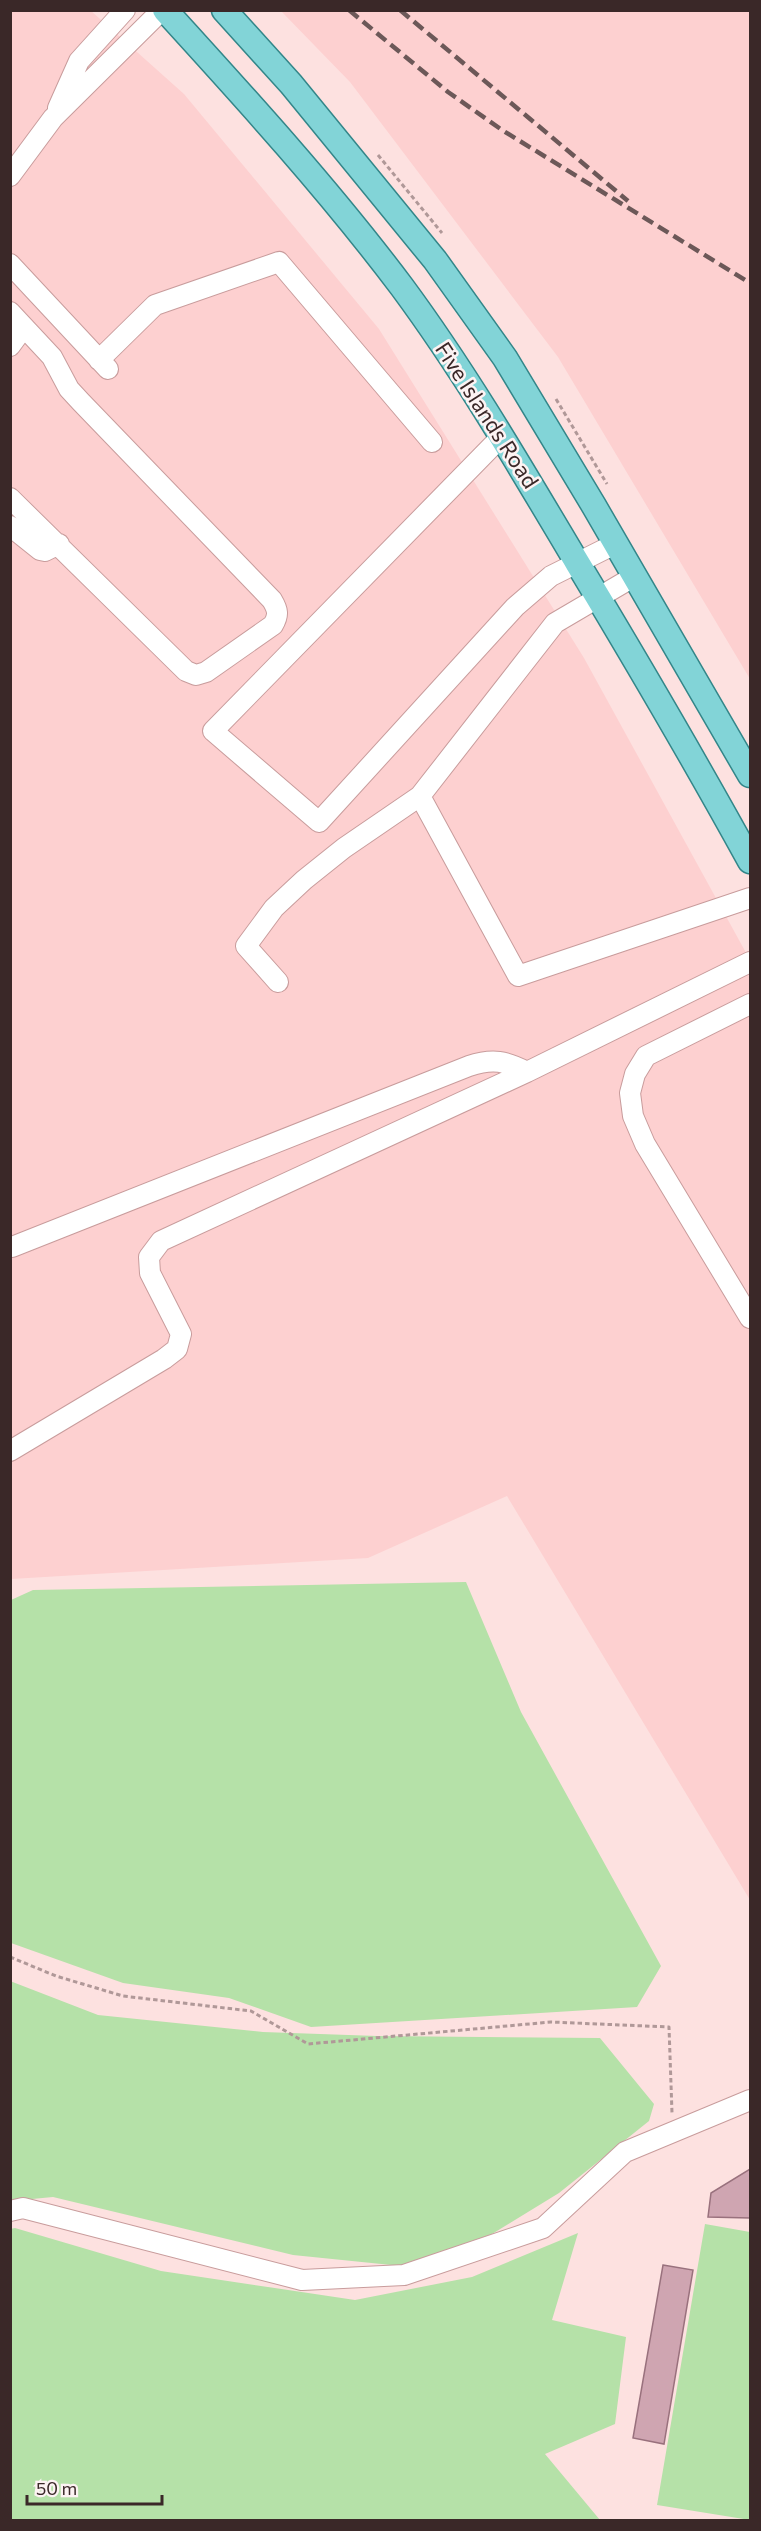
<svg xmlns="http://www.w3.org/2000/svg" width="761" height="2531" viewBox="0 0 761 2531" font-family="Commissioner,sans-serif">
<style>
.built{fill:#fdd0d0}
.green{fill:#b5e1a8}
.building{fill:#cfa5b1;stroke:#99717d;stroke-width:1.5}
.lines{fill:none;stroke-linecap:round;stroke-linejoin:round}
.minor-casing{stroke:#c89c9c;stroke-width:22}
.major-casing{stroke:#338689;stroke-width:27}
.path{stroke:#b09898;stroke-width:3;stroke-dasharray:4.5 3;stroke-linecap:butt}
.minor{stroke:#fff;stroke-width:20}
.major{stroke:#82d4d7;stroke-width:24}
.rail{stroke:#6c5858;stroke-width:4.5;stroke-dasharray:12 6;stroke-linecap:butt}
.labels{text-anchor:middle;stroke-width:5;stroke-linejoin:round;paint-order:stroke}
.street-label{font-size:22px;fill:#3a2828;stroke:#fdf3f3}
</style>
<rect width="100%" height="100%" fill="#fde1e0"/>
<path class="built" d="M 90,10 L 184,94 L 379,329 L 584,658 L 750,960 L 750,1900 L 507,1496 L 368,1558 L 11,1579 L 11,11 Z
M 281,11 L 750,11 L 750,679 L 558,357 L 350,82 Z"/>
<path class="green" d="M 466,1582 L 521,1712 L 661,1966 L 637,2007 L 311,2027 L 229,1998 L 123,1983 L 11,1943 L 11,1600 L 33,1590 Z
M 10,1981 L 98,2015 L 263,2032 L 377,2036 L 600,2038 L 654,2104 L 649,2121 L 559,2193 L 492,2234 L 401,2266 L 293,2255 L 53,2197 L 11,2201 Z
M 705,2224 L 750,2232 L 750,2520 L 657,2505 Z
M 15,2228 L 161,2271 L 355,2300 L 472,2277 L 578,2233 L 552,2320 L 626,2337 L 615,2424 L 545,2454 L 600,2520 L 11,2520 L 10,2229 Z"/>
<path class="building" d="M 750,2169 L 750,2218 L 708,2217 L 711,2193 Z
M 663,2265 L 693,2270 L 664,2444 L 633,2438 Z"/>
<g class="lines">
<defs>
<path id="minor" d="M 58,108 L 79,61 L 125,10
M 10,176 L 53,118 L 162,10
M 10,264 L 108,369
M 10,312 L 52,357 L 69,389 L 81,402 L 272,600 C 278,610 279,615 273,625 L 206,672 L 196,675 L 186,671 L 10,498
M 10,346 L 24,327
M 99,360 L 155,305 L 279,262 L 432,442
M 501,437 L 213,731 L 319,822 L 515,607 L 551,576 L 615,544
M 10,526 L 40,550 L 45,551 L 59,544
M 635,576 L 555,623 L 420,796 L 518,976 L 750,898
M 278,982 L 246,946 L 274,908 L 304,880 L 344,848 L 420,796
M 750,1004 L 646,1056 L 635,1074 L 630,1093 L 633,1116 L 645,1144 L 750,1318
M 12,1247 L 469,1066 C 493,1058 506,1061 527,1072
M 10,1451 L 164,1359 L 177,1349 L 181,1334 L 150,1273 L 149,1257 L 161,1241 L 527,1072 L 750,962
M 10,2211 L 23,2208 L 302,2280 L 404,2275 L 543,2228 L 625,2152 L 750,2100"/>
<path id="major" d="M 165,10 C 247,100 329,190 402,287 C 467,375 522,470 578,564 C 637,662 695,761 750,861
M 224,10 L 291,84 L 435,260 L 505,358 L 594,506 L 750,775"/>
</defs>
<use href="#minor" class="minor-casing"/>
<use href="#major" class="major-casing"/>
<path class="path" d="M 378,155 L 442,233
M 556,399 L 607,484
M 10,1957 L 56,1976 L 123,1996 L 251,2011 L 308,2044 L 551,2022 L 669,2027 L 672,2113"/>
<use href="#minor" class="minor"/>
<use href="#major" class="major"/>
<path class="rail" d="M 349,10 L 448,92 L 502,130 L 750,283
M 400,10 L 628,201"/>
</g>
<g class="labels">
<g class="street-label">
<text transform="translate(487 415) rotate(57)" y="8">Five Islands Road</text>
</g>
</g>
<rect width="761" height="2531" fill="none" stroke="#3a2828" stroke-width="24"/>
<path d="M27 2495v9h135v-9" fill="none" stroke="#3a2828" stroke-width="3"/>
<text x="36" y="2495" font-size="18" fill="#3a2828" stroke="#fdf3f3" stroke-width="4.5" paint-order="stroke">50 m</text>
</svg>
